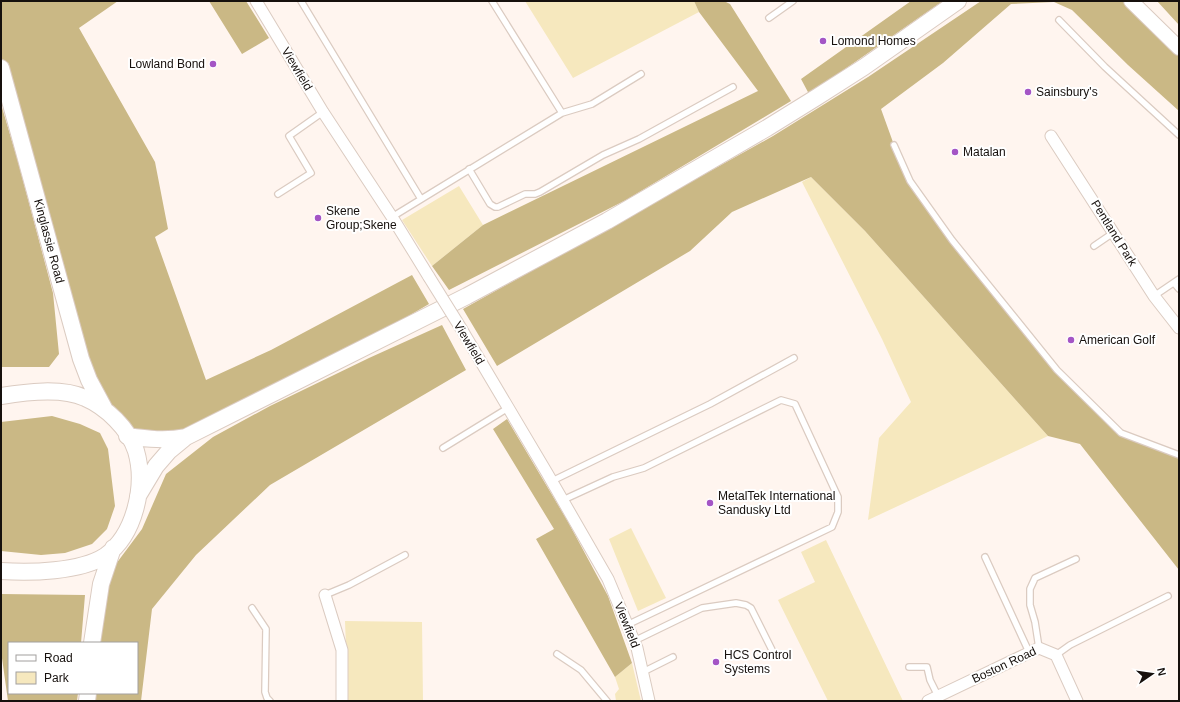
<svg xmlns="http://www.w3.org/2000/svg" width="1180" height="702" viewBox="0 0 1180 702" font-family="Arial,sans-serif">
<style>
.green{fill:#f6e8be}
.forest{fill:#cab885}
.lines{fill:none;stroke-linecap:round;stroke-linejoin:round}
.service-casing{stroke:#dbcbc1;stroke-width:8}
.minor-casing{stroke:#dbcbc1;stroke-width:13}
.tertiary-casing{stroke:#dbcbc1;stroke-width:16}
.secondary-casing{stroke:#dbcbc1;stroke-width:18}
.service{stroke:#fff;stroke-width:5.5}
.minor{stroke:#fff;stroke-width:11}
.tertiary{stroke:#fff;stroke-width:14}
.secondary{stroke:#fff;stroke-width:16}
.minor-bridge-casing{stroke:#dbcbc1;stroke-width:13;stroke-linecap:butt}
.minor-bridge{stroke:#fff;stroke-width:11}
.poi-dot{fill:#a455c5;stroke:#fff;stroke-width:1.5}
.labels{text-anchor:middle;stroke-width:4;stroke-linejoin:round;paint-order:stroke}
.poi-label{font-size:12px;fill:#16100d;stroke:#fff;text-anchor:start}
.street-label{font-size:12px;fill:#16100d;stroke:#fff}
</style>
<rect width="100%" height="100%" fill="#fff5ef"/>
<path class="green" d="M 525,1 L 694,1 L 699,12 L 573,78 Z
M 811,177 L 865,231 L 1048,436 L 868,520 L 879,438 L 911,402 L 882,339 L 802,182 Z
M 459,186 L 483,225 L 432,266 L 402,220 Z
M 631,528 L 666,598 L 638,611 L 609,539 Z
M 826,540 L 903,701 L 828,701 L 778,600 L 815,582 L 801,552 Z
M 345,621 L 422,622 L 423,701 L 348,701 Z
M 632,663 L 641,701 L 616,701 L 615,694 L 619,689 L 615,677 Z"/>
<path class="forest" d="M 1,1 L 118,1 L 79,28 L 155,162 L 168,229 L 155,237 L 206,380 L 271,350 L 412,275 L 429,304 L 388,328 L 186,437 L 143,438 L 97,397 L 1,68 Z
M 209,1 L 246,1 L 269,38 L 242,54 Z
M 694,1 L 724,1 L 730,4 L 791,101 L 626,200 L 449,290 L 432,266 L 483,225 L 758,91 L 699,12 Z
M 911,1 L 943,1 L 809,94 L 801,79 Z
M 981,1 L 1124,1 L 1179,55 L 1179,111 L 1128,65 L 1072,10 L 1054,2 L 1011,4 L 943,63 L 881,109 L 894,145 L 910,181 L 1057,370 L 1121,433 L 1179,455 L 1179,570 L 1080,444 L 1048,436 L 865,231 L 811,177 L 732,212 L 690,251 L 497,366 L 463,309 L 773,136 L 868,77 Z
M 1157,1 L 1179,1 L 1179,25 Z
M 1,104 L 17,158 L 53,293 L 59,354 L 49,367 L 1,367 Z
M 442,325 L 466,370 L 270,485 L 196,555 L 152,609 L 141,701 L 87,701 L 88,693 L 137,693 L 137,643 L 92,643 L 101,584 L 142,529 L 166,474 L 213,437 L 270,406 L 369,358 Z
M 52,416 L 80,424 L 100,433 L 108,449 L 115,506 L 107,529 L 92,544 L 65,553 L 41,555 L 1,551 L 1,422 Z
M 507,419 L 567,520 L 608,596 L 632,663 L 615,677 L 536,539 L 554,529 L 493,429 Z
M 1,594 L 85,595 L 81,643 L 9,643 L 9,693 L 78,693 L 77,701 L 8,701 L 1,651 Z"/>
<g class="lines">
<defs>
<path id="service" d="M 301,1 L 421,199
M 492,1 L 562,113
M 769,18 L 793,1
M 1059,20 L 1105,67 L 1179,135
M 894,145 L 910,181 L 952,240 L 1057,370 L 1121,433 L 1179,455
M 469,169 L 490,204 L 495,207 L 498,207 L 525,194 L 535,194 L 540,192 L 603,155 L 639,139 L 733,87
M 278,194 L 311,173 L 289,136 L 323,112
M 392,217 L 562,113 L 592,104 L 641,74
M 1094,246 L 1113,233
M 1174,283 L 1179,289
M 1154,296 L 1179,279
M 443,448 L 508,408
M 552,481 L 710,404 L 794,358
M 563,500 L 613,477 L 644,468 L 781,400 L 795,404 L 838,497 L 838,512 L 832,527 L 627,625
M 985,557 L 1029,652
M 325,595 L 349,585 L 405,555
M 252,608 L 266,629 L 265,692 L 267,698 L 270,701
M 634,641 L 702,608 L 736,603 L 746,605 L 751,608 L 774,654
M 1039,648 L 1035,622 L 1030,605 L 1030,589 L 1035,578 L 1076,559
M 557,654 L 581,670 L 607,701
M 1056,655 L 1070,645 L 1168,596
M 909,667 L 927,667 L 930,680 L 938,696
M 643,672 L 673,657"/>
<path id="minor" d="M 256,1 L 323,112 L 392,217 L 429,277
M 1051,136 L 1154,296 L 1179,328
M 462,330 L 547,473 L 608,579 L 637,648 L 649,701
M 325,595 L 342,650 L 342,701
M 928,701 L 1039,648 L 1056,655 L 1077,701"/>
<path id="tertiary" d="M 1131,1 L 1179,48"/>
<path id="secondary" d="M 1,68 L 81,359 L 89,380 L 104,408
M 1,396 C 25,392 62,387 85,398 C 106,407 129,429 136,451 C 146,485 135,535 105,556 C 80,572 30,573 1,571
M 127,436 C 148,439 166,441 186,437
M 138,496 L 156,466 L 169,451 L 186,437 L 467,296 L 607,221 L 767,128 L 817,97 L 864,67 L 958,1
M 92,643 L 101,584 L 113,548
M 87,701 L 88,693"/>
</defs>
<use href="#service" class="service-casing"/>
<use href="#minor" class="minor-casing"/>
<use href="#tertiary" class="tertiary-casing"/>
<use href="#secondary" class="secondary-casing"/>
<use href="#service" class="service"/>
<use href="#minor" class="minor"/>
<use href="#tertiary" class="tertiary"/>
<use href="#secondary" class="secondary"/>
<defs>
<path id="minor-bridge" d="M 429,277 L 462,330"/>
</defs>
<use href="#minor-bridge" class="minor-bridge-casing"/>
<use href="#minor-bridge" class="minor-bridge"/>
</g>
<g class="poi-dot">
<circle cx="823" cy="41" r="4"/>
<circle cx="213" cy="64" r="4"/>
<circle cx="1028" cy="92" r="4"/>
<circle cx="955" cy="152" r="4"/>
<circle cx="318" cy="218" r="4"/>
<circle cx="1071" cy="340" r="4"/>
<circle cx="710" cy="503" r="4"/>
<circle cx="716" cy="662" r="4"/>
</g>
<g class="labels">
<g class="poi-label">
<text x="831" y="45">Lomond Homes</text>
<text x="205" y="68" text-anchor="end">Lowland Bond</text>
<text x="1036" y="96">Sainsbury's</text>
<text x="963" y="156">Matalan</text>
<text x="326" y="215">Skene<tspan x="326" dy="14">Group;Skene</tspan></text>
<text x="1079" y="344">American Golf</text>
<text x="718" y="500">MetalTek International<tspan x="718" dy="14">Sandusky Ltd</tspan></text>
<text x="724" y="659">HCS Control<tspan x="724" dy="14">Systems</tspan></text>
</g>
<g class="street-label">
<text transform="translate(297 69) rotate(59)" y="4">Viewfield</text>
<text transform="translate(1114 233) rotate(58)" y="4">Pentland Park</text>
<text transform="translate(49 241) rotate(75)" y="4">Kinglassie Road</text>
<text transform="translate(469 343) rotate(59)" y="4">Viewfield</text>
<text transform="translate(627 625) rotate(68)" y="4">Viewfield</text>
<text transform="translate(1004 665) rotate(-25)" y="4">Boston Road</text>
</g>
</g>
<rect width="1180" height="702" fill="none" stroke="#16100d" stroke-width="4"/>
<rect x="8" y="642" width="130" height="52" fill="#ffffff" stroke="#a29f9e"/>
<rect x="16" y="655" width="20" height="6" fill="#ffffff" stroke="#a29f9e"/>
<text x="44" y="662" font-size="12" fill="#16100d">Road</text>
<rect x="16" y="672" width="20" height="12" fill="#f6e8be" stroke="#a29f9e"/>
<text x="44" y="682" font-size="12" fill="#16100d">Park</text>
<g transform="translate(1152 674) rotate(77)" stroke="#ffffff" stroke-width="3" paint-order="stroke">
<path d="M0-3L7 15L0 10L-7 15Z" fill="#16100d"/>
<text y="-6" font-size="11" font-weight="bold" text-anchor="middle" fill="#16100d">N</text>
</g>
</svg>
